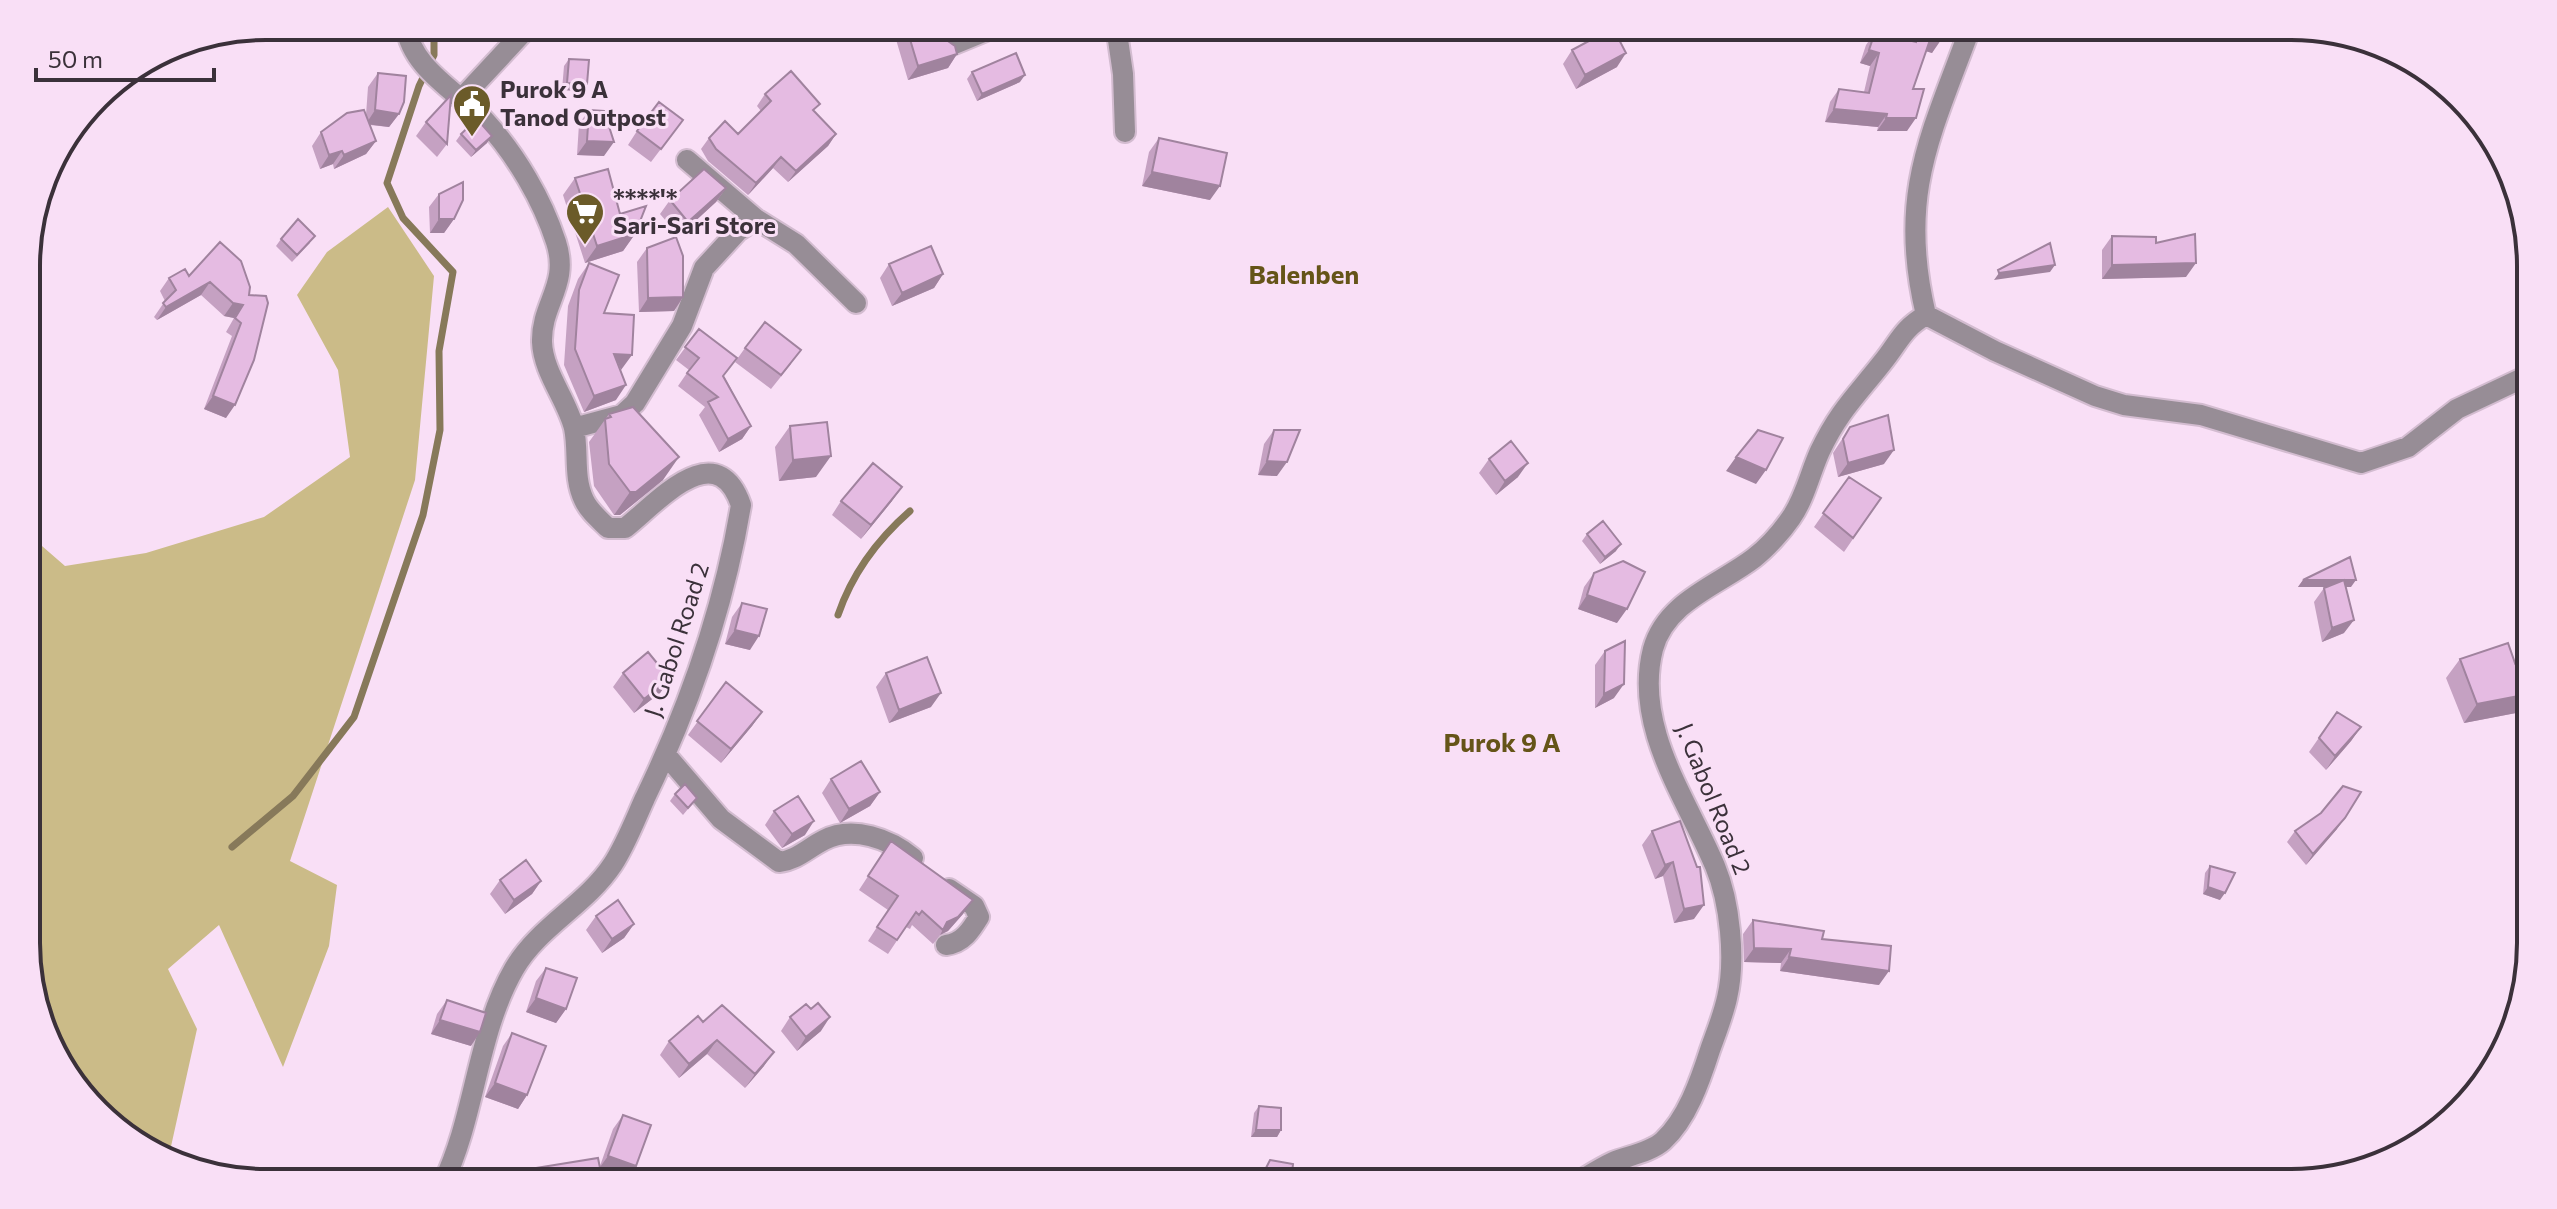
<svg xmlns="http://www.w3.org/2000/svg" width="2557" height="1209" viewBox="0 0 2557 1209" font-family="Commissioner,sans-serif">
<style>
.green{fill:#cbbb88}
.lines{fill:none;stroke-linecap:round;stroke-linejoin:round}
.stream{stroke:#87795a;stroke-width:7}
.minor-casing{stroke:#d3bcd0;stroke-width:24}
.minor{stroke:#978d96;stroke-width:20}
.wall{fill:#c5a1c2}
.shaded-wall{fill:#a0839e}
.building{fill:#e5bbe2;stroke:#a0839e;stroke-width:2}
.labels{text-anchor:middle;stroke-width:6;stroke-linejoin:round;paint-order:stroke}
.poi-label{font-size:24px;font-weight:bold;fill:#3b313a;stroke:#f9dff6;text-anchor:start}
.street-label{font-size:24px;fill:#3b313a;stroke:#f9dff6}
.neighbourhood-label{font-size:26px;font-weight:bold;fill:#655418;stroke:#f9dff6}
.rim{fill:none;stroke:#3b313a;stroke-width:4}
</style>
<rect width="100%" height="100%" fill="#f9dff6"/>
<path class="green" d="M 388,207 L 434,276 L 415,480 L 290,861 L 337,885 L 329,946 L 283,1067 L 219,925 L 168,969 L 197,1029 L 168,1160 L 75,1089 L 28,975 L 27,533 L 65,566 L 146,553 L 264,517 L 350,457 L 338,370 L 297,295 L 327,252 Z"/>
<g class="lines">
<path class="stream" d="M 838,615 C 852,574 878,539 910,511
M 232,847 L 293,796 L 354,717 L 423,515 L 440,430 L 439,351 L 453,272 L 403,218 L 387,183 L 419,86 L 434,55 L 434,26"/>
<defs>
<path id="minor" d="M 406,26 C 411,69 459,92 486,122 C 516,155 542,199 556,242 C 570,285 541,303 542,342 C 543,372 567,400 574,428 C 579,452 573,477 584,500 C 589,511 599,519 608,528 L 625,528 C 656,504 716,433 741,505 C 724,607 690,705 645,798 C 635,820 626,844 613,864 C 586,905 538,927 514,969 C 477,1033 475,1118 443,1183
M 1116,26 L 1123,74 L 1125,132
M 947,47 L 998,26
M 463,97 L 529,26
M 687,160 L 756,219
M 1926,315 L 1995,351 L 2095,396 L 2124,405 L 2201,415 L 2361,463 L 2408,447 L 2457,409 L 2529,375
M 1926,315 C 1897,195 1931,135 1971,26
M 574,428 L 622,415 L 635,403 L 682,326 L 704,268 L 738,231 L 756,219 L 796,244 L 856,303
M 666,755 L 721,819 L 779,862 C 797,860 808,848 824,840 C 853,825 890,839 913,858
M 946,945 C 963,943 971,930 979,917 L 974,906 L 949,889
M 1576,1183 C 1588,1176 1600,1168 1613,1162 C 1628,1156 1651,1152 1663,1141 C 1687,1119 1700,1081 1710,1050 C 1716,1033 1723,1016 1727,998 C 1736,960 1730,902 1715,866 C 1687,799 1633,727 1653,649 C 1666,601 1719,585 1754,558 C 1767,548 1782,531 1791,518 C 1805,498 1810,473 1820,451 C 1839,411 1856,396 1882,363 C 1900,341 1901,330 1926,315"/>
</defs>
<use href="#minor" class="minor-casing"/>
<use href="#minor" class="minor"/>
</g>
<path class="wall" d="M 892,26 L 946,26 L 945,39 L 957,54 L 948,68 L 908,80 Z
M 1906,26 L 1946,26 L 1932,53 L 1926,51 L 1913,89 L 1907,131 L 1877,131 L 1878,127 L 1825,122 L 1830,102 L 1839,89 L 1864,92 L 1870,66 L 1860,63 L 1866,45 L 1875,32 L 1907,39 Z
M 1572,50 L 1617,67 L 1576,89 L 1563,64 Z
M 569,59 L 587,84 L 582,91 L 562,90 L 564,66 Z
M 972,72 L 1020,82 L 977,101 L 967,79 Z
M 378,73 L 399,114 L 389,127 L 370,125 L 376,141 L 366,154 L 334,169 L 333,164 L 320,169 L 312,146 L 321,132 L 366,115 L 368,87 Z
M 765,94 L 815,112 L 836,134 L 828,146 L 788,182 L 773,168 L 748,195 L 708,161 L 701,149 L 709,138 L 738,134 L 761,111 L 757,106 Z
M 589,110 L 604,156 L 577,155 L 579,124 Z
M 426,122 L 447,144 L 437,157 L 416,136 Z
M 637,131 L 673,133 L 651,162 L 628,145 Z
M 461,134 L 487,143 L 471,157 L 456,141 Z
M 1159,138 L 1210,200 L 1142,186 L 1149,152 Z
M 575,178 L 620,214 L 635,234 L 623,251 L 585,263 L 563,195 Z
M 726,188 L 716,202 L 679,236 L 660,214 L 670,200 Z
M 439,194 L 454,219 L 444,233 L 430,233 L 429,207 Z
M 2112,236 L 2156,243 L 2186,277 L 2102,279 L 2102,250 Z
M 281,239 L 310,243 L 292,262 L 276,246 Z
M 647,248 L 683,297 L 674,311 L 639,312 L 637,262 Z
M 589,263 L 604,313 L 616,400 L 584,412 L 564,365 L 568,306 L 578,279 Z
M 889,264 L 943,274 L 934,288 L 892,306 L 880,278 Z
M 189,276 L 250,287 L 226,418 L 204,409 L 232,336 L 226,332 L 234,318 L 224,316 L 201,295 L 157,320 L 154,317 L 165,301 L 160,291 L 169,278 Z
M 699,329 L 751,426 L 742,439 L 719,452 L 699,415 L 705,407 L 678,386 L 689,370 L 676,360 Z
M 745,348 L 791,364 L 771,389 L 735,362 Z
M 609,414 L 663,480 L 620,515 L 614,515 L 594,486 L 589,442 Z
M 790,426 L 816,477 L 779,481 L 775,447 Z
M 1850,427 L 1884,464 L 1838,477 L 1833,453 Z
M 1274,430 L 1277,476 L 1258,475 L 1264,444 Z
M 1489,459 L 1518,477 L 1496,495 L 1479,473 Z
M 1849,477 L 1881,498 L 1844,552 L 1814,527 Z
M 841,501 L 892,501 L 861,539 L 832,515 Z
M 1587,534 L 1616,551 L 1600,564 L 1582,541 Z
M 1594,573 L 1617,623 L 1578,609 L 1584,587 Z
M 2303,580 L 2351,587 L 2346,587 L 2344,633 L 2322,642 L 2314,602 L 2324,588 L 2326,587 L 2298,587 Z
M 742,603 L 750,650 L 725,644 L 732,617 Z
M 2530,641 L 2530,687 L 2527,690 L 2516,713 L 2464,723 L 2446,678 L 2460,659 L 2515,663 Z
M 1605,651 L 1614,698 L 1595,708 L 1595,665 Z
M 623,673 L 670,679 L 660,693 L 634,713 L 613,687 Z
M 886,673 L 931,707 L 889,723 L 876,687 Z
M 726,682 L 762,712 L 752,726 L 721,763 L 688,735 Z
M 2337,712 L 2361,727 L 2351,741 L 2326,770 L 2309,752 Z
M 831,779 L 880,792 L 870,806 L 840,823 L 822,793 Z
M 675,794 L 697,798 L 683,815 L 670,801 Z
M 774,811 L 805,835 L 782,848 L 765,825 Z
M 2337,829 L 2306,865 L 2287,842 L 2295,831 Z
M 1652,831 L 1697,867 L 1694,919 L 1674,923 L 1663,876 L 1655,879 L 1642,845 Z
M 891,841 L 963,914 L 948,931 L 940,935 L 933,944 L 912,925 L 910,929 L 906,927 L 888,954 L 868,941 L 888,910 L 859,890 Z
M 2210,866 L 2220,900 L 2203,894 L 2205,873 Z
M 500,880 L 541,881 L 532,894 L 505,914 L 490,894 Z
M 596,916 L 634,924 L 624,938 L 602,953 L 586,930 Z
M 1753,920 L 1822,939 L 1879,985 L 1780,971 L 1781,963 L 1744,962 L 1743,934 Z
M 546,968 L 566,1009 L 556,1023 L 526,1012 L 536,981 Z
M 447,1000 L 471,1046 L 431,1034 L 437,1014 Z
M 790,1017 L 821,1031 L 797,1051 L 781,1031 Z
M 703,1022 L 764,1066 L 745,1088 L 707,1054 L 679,1078 L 660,1055 L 669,1041 Z
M 512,1033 L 527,1095 L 518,1109 L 485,1097 L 503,1046 Z
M 1259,1106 L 1281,1130 L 1277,1137 L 1251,1137 L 1254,1113 Z
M 623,1115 L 636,1166 L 627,1180 L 601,1171 L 603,1183 L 504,1183 L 511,1172 L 600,1166 L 613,1129 Z
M 1270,1160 L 1291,1183 L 1256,1183 Z"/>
<path class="shaded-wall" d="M 1931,37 L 1941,40 L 1932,53 L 1922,50 Z
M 1869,50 L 1879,53 L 1870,66 L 1860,63 Z
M 1626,53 L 1617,67 L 1576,89 L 1585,75 Z
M 957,54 L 948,68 L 908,80 L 918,66 Z
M 1025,75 L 1020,82 L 977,101 L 982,94 Z
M 567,83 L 587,84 L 582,91 L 562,90 Z
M 1834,109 L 1887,114 L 1878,127 L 1825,122 Z
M 375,110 L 399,114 L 389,127 L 366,124 Z
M 1886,118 L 1916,118 L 1907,131 L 1877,131 Z
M 836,134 L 828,146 L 788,182 L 796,171 Z
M 492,136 L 487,143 L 471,157 L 476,150 Z
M 376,141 L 366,154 L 334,169 L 344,155 Z
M 587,141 L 614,142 L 604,156 L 577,155 Z
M 342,151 L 333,164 L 320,169 L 329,155 Z
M 781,157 L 773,168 L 748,195 L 756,183 Z
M 1152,172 L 1220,186 L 1210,200 L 1142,186 Z
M 726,188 L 716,202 L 679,236 L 688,222 Z
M 439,219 L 454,219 L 444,233 L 430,233 Z
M 635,234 L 623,251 L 585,263 L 597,246 Z
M 2196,263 L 2186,277 L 2102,279 L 2112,265 Z
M 2055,265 L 2050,272 L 1994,280 L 1999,273 Z
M 943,274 L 934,288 L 892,306 L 902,293 Z
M 210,282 L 201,295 L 157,320 L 166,307 Z
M 683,297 L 674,311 L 639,312 L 648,298 Z
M 233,303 L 243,305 L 234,318 L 224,316 Z
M 614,354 L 632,355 L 621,370 Z
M 626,385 L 616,400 L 584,412 L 594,396 Z
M 213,396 L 235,405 L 226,418 L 204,409 Z
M 751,426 L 742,439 L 719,452 L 728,439 Z
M 1894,450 L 1884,464 L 1838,477 L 1848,463 Z
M 831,456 L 816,477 L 779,481 L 793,460 Z
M 679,457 L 663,480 L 620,515 L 614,515 L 630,492 Z
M 1736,457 L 1766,470 L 1756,484 L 1726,471 Z
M 1267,461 L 1287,462 L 1277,476 L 1258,475 Z
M 1528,463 L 1518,477 L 1496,495 L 1505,481 Z
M 902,487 L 892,501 L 861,539 L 871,525 Z
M 1621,544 L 1616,551 L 1600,564 L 1605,557 Z
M 2303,580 L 2356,580 L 2351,587 L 2298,587 Z
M 1587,595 L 1627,609 L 1617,623 L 1578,609 Z
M 2354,620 L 2344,633 L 2322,642 L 2332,628 Z
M 735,630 L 759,636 L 750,650 L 725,644 Z
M 670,679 L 660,693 L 634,713 L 644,699 Z
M 2530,680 L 2530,687 L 2521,696 L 2529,694 L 2516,713 L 2464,723 L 2477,704 L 2525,685 Z
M 1624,684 L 1614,698 L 1595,708 L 1604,694 Z
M 941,693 L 931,707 L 889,723 L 899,710 Z
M 762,712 L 752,726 L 721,763 L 731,749 Z
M 2361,727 L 2351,741 L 2326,770 L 2335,756 Z
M 880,792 L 870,806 L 840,823 L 849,809 Z
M 2345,818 L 2337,829 L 2306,865 L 2313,854 Z
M 814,821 L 805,835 L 782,848 L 792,834 Z
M 1673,862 L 1663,876 L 1655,879 L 1665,865 Z
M 541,881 L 532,894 L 505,914 L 514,900 Z
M 2208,887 L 2225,893 L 2220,900 L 2203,894 Z
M 973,900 L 963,914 L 948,931 L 940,935 L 947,922 Z
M 1704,905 L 1694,919 L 1674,923 L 1684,909 Z
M 634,924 L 624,938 L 602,953 L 612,939 Z
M 1754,948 L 1791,949 L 1781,963 L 1744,962 Z
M 1789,957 L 1889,971 L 1879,985 L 1780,971 Z
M 536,998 L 566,1009 L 556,1023 L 526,1012 Z
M 830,1017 L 821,1031 L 797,1051 L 806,1037 Z
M 440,1020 L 480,1032 L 471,1046 L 431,1034 Z
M 717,1040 L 707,1054 L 679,1078 L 689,1064 Z
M 774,1052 L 764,1066 L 745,1088 L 755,1074 Z
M 495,1083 L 527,1095 L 518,1109 L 485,1097 Z
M 1256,1130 L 1281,1130 L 1277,1137 L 1251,1137 Z
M 608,1156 L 636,1166 L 627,1180 L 598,1170 Z"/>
<path class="building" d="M 906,26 L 946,26 L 945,39 L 955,46 L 957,54 L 918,66 Z
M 1916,26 L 1946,26 L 1941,40 L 1931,37 L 1913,89 L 1924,89 L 1916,118 L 1886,118 L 1887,114 L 1834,109 L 1839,89 L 1869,93 L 1879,53 L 1869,50 L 1875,32 L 1916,42 Z
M 1613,28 L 1626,53 L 1585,75 L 1572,50 Z
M 1016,53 L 1025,75 L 982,94 L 972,72 Z
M 569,59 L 589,60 L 587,84 L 567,83 Z
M 791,71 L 820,104 L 813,110 L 836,134 L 796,171 L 781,157 L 756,183 L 716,149 L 709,138 L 725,121 L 738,134 L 771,101 L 765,94 Z
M 378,73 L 406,76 L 404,102 L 399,114 L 375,110 Z
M 451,95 L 447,144 L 426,122 Z
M 659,102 L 683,120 L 661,149 L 637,131 Z
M 364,110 L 376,141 L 344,155 L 342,151 L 329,155 L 321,132 L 347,113 Z
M 589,110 L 604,111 L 614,142 L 587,141 Z
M 477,119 L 492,136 L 476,150 L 461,134 Z
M 1159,138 L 1227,153 L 1220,186 L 1152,172 Z
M 608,169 L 620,214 L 646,206 L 635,234 L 597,246 L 575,178 Z
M 704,169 L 726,188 L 688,222 L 670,200 Z
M 463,182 L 463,200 L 454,219 L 439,219 L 439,194 Z
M 298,219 L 315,236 L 297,255 L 281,239 Z
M 2195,234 L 2196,263 L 2112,265 L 2112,236 L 2156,237 L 2156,243 Z
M 676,237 L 683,256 L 683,297 L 648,298 L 647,248 Z
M 220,242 L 241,261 L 250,287 L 249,295 L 266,296 L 268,303 L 254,360 L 235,405 L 213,396 L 241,323 L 235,318 L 243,305 L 233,303 L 210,282 L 166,307 L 163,303 L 176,290 L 169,278 L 185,269 L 189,276 Z
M 2050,243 L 2055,265 L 1999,273 L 1998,270 Z
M 931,246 L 943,274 L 902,293 L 889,264 Z
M 589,263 L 619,275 L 604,313 L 634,315 L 632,355 L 614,354 L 626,385 L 594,396 L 575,349 L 579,290 Z
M 765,322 L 801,350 L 781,375 L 745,348 Z
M 699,329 L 737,358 L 723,376 L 751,426 L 728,439 L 708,402 L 718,397 L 687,373 L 699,358 L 685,347 Z
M 633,407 L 679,457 L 636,492 L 630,492 L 609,464 L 605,419 L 611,417 L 609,414 Z
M 1888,415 L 1894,450 L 1848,463 L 1843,439 L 1850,427 Z
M 827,422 L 831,456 L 793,460 L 790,426 Z
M 1274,430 L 1300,430 L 1287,462 L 1267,461 Z
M 1758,430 L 1783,438 L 1766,470 L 1736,457 Z
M 1511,441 L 1528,463 L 1505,481 L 1489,459 Z
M 873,463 L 902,487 L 871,525 L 841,501 Z
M 1849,477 L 1881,498 L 1853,538 L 1823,513 Z
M 1603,521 L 1621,544 L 1605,557 L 1587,534 Z
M 2350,557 L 2356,580 L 2303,580 Z
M 1623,561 L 1645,572 L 1627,609 L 1587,595 L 1594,573 Z
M 2344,580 L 2354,620 L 2332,628 L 2324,588 Z
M 742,603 L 767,609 L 759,636 L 735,630 Z
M 1625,641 L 1624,684 L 1604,694 L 1605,651 Z
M 2530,641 L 2530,680 L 2525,685 L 2529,694 L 2477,704 L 2460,659 L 2508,643 L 2515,663 Z
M 648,652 L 670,679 L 644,699 L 623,673 Z
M 927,657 L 941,693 L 899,710 L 886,673 Z
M 726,682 L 762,712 L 731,749 L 697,721 Z
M 2337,712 L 2361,727 L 2335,756 L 2319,738 Z
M 861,761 L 880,792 L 849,809 L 831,779 Z
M 685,784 L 697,798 L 688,808 L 675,794 Z
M 2343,786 L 2361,792 L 2345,818 L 2313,854 L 2295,831 L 2321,813 Z
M 798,796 L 814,821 L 792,834 L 774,811 Z
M 1680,821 L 1697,867 L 1700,867 L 1704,905 L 1684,909 L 1673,862 L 1665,865 L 1652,831 Z
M 891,841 L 973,900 L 958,917 L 947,922 L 943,930 L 922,911 L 919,915 L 916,912 L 897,940 L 877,927 L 898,896 L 868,876 Z
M 526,860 L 541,881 L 514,900 L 500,880 Z
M 2210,866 L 2235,873 L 2225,893 L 2208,887 Z
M 618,900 L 634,924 L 612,939 L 596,916 Z
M 1753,920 L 1824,931 L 1822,939 L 1891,946 L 1889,971 L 1789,957 L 1791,949 L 1754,948 Z
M 546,968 L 577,978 L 566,1009 L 536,998 Z
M 447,1000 L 486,1013 L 480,1032 L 440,1020 Z
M 818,1003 L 830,1017 L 806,1037 L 790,1017 L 806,1004 L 811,1009 Z
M 722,1005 L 774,1052 L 755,1074 L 717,1040 L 689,1064 L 669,1041 L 698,1016 L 703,1022 Z
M 512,1033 L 546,1046 L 527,1095 L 495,1083 Z
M 1259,1106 L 1281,1108 L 1281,1130 L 1256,1130 Z
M 623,1115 L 651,1125 L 636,1166 L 608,1156 Z
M 598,1158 L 603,1183 L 513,1183 L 511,1172 Z
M 1270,1160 L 1293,1164 L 1291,1183 L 1262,1183 L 1261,1178 Z"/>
<defs>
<symbol id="civic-pin" viewBox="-11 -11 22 30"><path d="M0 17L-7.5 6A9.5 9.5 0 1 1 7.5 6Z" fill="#6b5b29" stroke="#f9dff6"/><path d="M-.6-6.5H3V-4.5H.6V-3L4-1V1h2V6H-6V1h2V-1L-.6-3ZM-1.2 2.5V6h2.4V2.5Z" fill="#fff"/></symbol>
<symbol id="supermarket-pin" viewBox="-11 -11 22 30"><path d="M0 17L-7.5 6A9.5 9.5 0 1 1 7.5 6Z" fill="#6b5b29" stroke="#f9dff6"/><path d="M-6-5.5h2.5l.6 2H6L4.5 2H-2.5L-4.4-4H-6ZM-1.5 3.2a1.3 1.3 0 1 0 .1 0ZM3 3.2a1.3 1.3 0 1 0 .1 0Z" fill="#fff"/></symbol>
</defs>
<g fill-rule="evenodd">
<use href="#civic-pin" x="450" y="82" width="44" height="60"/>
<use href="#supermarket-pin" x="563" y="190" width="44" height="60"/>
</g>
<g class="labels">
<g class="poi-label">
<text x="500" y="98">Purok 9 A<tspan x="500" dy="28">Tanod Outpost</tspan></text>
<text x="613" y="206">****'*<tspan x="613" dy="28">Sari-Sari Store</tspan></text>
</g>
<g class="street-label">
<text transform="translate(677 640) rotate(-72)" y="8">J. Gabol Road 2</text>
<text transform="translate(1713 799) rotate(68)" y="8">J. Gabol Road 2</text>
</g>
<g class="neighbourhood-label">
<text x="1304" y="284">Balenben</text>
<text x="1502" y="752">Purok 9 A</text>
</g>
</g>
<path d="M0 0H2557V1209H0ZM266 40H2291A226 226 0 0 1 2517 266V943A226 226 0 0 1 2291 1169H266A226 226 0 0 1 40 943V266A226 226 0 0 1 266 40Z" fill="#f9dff6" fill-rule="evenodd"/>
<path class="rim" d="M266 40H2291A226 226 0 0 1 2517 266V943A226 226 0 0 1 2291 1169H266A226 226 0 0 1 40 943V266A226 226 0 0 1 266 40Z"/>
<path d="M36 68v12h178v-12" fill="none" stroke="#3b313a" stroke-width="4"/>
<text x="48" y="68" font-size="24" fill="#3b313a" stroke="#f9dff6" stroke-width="6" paint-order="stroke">50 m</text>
</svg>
